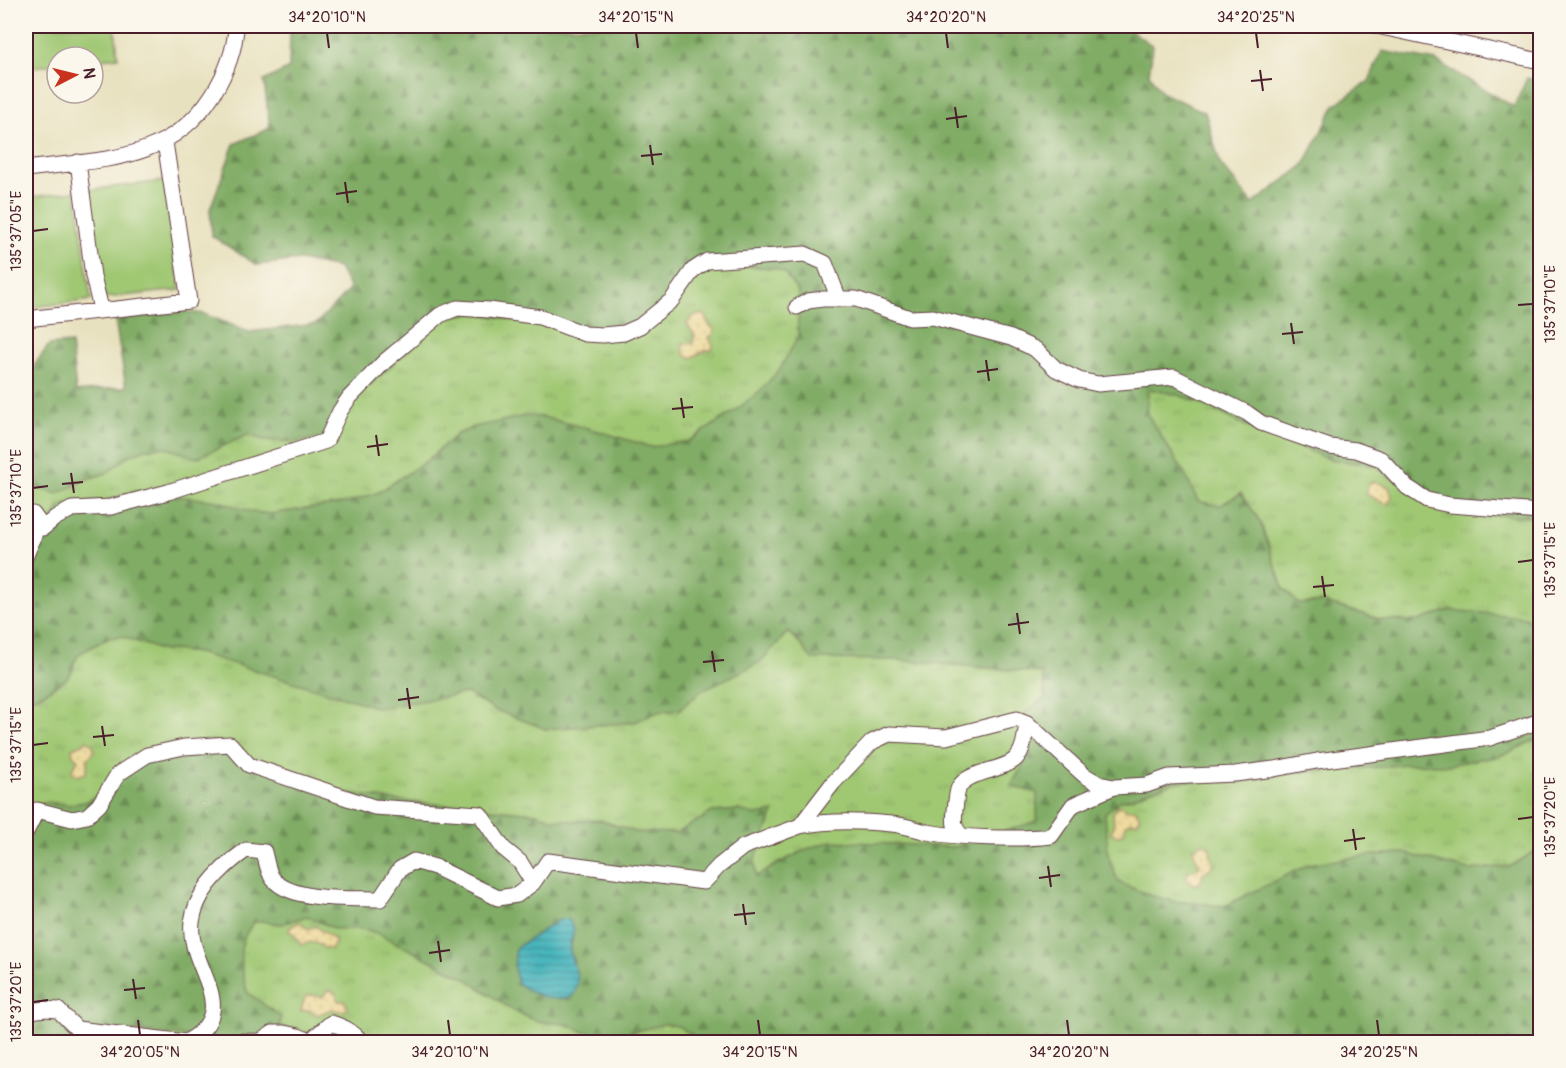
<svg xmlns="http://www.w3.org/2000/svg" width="1566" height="1068" viewBox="0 0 1566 1068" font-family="Pangolin,sans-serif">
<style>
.grass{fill:url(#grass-tufts);stroke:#75744f;stroke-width:1.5}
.forest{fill:url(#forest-firs);stroke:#656648;stroke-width:1.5;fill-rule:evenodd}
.sand{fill:url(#sand-dots);stroke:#9c7c64;stroke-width:1.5}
.pitch{fill:#a0c873;stroke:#75744f;stroke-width:1.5}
.water{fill:url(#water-rules);stroke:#486a74;stroke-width:1.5}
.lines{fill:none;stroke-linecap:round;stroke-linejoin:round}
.minor-casing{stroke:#623c41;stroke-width:17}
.minor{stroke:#fff;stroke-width:15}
.ticks{fill:none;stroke:#4a1f2b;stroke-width:2}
.neatline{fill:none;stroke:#4a1f2b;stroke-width:2}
.ticks-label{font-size:15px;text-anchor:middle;fill:#4a1f2b}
</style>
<defs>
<pattern id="grass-tufts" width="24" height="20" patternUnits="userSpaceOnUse" patternTransform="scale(1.5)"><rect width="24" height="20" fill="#a0c873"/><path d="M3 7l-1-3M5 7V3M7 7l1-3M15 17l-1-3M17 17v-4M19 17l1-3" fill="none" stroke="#8bab64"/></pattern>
<pattern id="forest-firs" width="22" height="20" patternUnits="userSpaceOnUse" patternTransform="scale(1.5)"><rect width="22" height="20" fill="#80ac65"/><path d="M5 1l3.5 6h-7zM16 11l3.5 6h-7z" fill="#6b8b53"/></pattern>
<pattern id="sand-dots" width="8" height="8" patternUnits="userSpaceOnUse" patternTransform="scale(1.5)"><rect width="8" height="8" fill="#eeda9e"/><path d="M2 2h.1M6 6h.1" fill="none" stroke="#cebb88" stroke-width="1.8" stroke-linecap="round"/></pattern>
<pattern id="water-rules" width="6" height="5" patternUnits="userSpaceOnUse" patternTransform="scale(1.5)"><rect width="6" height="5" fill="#45b4bc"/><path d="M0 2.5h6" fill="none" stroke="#3c9299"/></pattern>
</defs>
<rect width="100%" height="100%" fill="#fbf7ec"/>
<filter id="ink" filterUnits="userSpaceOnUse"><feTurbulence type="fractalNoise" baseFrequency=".0167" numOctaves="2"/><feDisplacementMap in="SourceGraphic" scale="12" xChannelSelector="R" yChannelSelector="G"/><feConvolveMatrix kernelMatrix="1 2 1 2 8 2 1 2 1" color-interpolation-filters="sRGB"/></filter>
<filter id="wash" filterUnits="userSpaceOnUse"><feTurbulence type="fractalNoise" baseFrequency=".008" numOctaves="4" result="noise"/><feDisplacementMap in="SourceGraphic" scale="24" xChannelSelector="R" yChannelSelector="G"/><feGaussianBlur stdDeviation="1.35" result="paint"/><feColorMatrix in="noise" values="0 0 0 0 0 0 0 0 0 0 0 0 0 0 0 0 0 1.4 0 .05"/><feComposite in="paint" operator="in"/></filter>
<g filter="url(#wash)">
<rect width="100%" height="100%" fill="#e8e1bf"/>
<path class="grass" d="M 852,184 L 1540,461 L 1540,1042 L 26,1042 L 26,457 L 123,427 Z"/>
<path class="forest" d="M 286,26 L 1124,26 L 1153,46 L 1149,74 L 1162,93 L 1205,112 L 1220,164 L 1253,204 L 1304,165 L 1335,105 L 1369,81 L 1382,51 L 1436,61 L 1514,107 L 1527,78 L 1540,81 L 1540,518 L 1448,511 L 1388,476 L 1377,466 L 1329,459 L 1242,424 L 1203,404 L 1178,395 L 1148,389 L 1147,414 L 1184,472 L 1198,501 L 1219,506 L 1241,493 L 1260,521 L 1283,588 L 1299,604 L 1322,602 L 1383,620 L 1418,621 L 1449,610 L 1526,617 L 1540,634 L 1540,737 L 1508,753 L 1492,758 L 1479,759 L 1450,765 L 1404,764 L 1383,767 L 1296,772 L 1239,782 L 1225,779 L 1176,782 L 1148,791 L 1132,798 L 1120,801 L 1105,813 L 1108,854 L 1118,882 L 1149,895 L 1173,901 L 1225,906 L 1309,864 L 1371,855 L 1404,853 L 1469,870 L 1511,866 L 1540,848 L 1540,1042 L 703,1042 L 678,1026 L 664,1024 L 629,1033 L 608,1035 L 587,1033 L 565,1024 L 539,1022 L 514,1011 L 465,978 L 379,934 L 364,929 L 335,929 L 307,916 L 282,924 L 261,921 L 253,923 C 234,948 241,963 247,992 L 281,1017 L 280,1026 L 290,1029 L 283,1042 L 248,1042 L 122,1030 L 115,1042 L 26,1042 L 26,805 L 47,802 L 68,805 L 84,802 L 97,796 L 119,769 L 213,740 L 251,762 L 328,789 L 390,800 L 537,813 L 554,819 L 574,821 L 600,820 L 636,832 L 677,833 L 712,812 L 739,810 L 757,815 L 774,812 L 755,859 L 756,877 L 779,863 L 809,848 L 833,841 L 955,847 L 1037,821 L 1037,793 L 1011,786 L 1024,763 L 1030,743 L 1024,714 L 1045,698 L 1042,673 L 898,660 L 812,659 C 804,651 797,637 788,632 L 759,663 L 701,691 L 679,710 L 658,712 L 635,722 L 626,723 L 546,729 L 493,709 L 467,693 L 379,708 L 198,653 L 172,650 L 163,651 L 121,636 L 108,638 L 79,654 L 74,663 L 73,670 L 66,679 L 43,694 L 26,699 L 26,548 L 42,540 L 58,508 L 75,502 L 105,501 L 133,491 L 219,501 L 249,511 L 269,514 L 347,503 L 379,492 L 425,462 L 457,434 L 475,427 L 524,416 L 543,417 L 598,431 L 651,447 L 689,441 L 735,411 L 761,390 L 779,370 L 798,337 L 798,292 L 784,272 L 774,268 L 738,266 L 721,269 L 698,276 L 671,311 L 651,327 L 639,334 L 549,326 L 472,313 L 444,318 L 352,401 L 334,435 L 296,442 L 264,440 L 247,435 L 197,458 L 164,447 L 146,449 L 128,456 L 107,473 L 87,479 L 58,494 L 26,485 L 26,377 L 49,345 L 71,343 L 76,392 L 126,387 L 115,320 L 184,311 L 204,314 L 249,332 L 316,324 L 350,289 L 339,268 L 300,260 L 257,265 L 212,236 L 210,209 L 234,144 L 270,128 L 264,81 L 289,68 L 290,31 ZM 559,920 L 573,936 L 570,951 L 574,962 L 516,948 Z"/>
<path class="sand" d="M 701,314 L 706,316 L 708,324 L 714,329 L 713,335 L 709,337 L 713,346 L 712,350 L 706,350 L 691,358 L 684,354 L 683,342 L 686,344 L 693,343 L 695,336 L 687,324 L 692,317 Z
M 1374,481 L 1389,487 L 1392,497 L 1387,505 L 1366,494 L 1369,484 Z
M 87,740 L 93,745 L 94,751 L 88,759 L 86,773 L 78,776 L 72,772 L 72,769 L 78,760 L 73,755 L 72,748 L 83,744 Z
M 1118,806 L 1122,806 L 1127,810 L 1135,809 L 1139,815 L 1139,820 L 1137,822 L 1129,822 L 1125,825 L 1124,833 L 1117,836 L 1111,832 L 1114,826 L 1113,812 Z
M 1203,843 L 1210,847 L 1211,858 L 1214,863 L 1210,869 L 1203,873 L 1201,882 L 1195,885 L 1186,880 L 1188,871 L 1196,869 L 1200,865 L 1194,854 L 1193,848 Z
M 300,922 L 308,929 L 316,926 C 323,933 331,934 336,942 L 331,949 L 323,948 C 315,939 311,942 301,945 L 294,934 L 289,931 L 290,927 Z
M 331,990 L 336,994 L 338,1001 L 345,1001 L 348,1008 C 343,1013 337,1011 332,1009 L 317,1015 L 310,1010 L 301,1011 L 305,997 L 311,995 L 323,997 L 327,991 Z"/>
<path class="pitch" d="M 26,26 L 115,26 L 118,57 L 93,60 L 93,57 L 57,57 L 57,64 L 26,68 Z
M 165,181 L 180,290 L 104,298 L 88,190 Z
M 76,191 L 91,300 L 26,308 L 26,198 Z"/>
<path class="water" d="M 568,919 L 574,928 C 573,935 569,945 570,951 C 573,971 584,977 572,997 C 548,1002 538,996 518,984 L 514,967 L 516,948 L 559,920 Z"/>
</g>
<g filter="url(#ink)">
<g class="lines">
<defs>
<path id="minor" d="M 1377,26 L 1540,61
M 78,162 L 93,276 L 101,309
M 26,169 C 98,159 169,164 213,94 C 226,73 235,51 236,26
M 797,307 L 808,301 L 823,299 L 856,299 L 910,318 L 933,317 L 1011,338 L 1035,349 L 1056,369 L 1079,380 L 1098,384 L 1174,377 L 1247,413 L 1261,423 L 1330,447 L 1356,450 L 1381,459 L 1407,487 L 1427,500 L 1450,505 L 1540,512
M 26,319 L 189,301 L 165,142
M 26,529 L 31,528 L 29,516 L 33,514 L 43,528 L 55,518 L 72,509 L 111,507 L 168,492 L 326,441 L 340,411 L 349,398 L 384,362 L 440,315 L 457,308 L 489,310 L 540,317 L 585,334 L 603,335 L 624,333 L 640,326 L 672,300 L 693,270 L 707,261 L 805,254 L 825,263 L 838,297
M 26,555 L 34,536 L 27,530
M 800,826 C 829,820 861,821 891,824 C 903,825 915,829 927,832 C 960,838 1018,840 1051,836 L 1073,805 L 1114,787
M 26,832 L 37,810 L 72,819 L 87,816 L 99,805 L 118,774 L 147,755 L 184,747 L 230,744 L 249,765 L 374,807 L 480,814 L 503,848 L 520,862 L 533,883
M 961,835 C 953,827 954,820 955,810 C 956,803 956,794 959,787 C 967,772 999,771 1013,761 C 1024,753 1025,736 1027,723
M 26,1019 L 30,1011 L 45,1009 L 58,1010 L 77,1029 L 186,1042 L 261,1041 L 273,1033 L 284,1033 L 298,1036 L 310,1041 L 331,1023 C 345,1027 353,1032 362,1042
M 186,1042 C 245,1010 186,966 192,922 C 196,892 222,867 246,850 L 264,852 C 266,860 268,873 273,879 C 292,902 351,898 380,899 L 400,869 L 414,861 L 435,867 L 498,898 L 517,895 L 533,883 L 548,861 L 704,882 L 719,866 L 743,847 L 800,826 L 833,783 L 872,742 L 889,734 L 946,737 L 1017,719 L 1027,723 L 1084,775 L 1099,784 L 1114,787 L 1147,785 L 1169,777 L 1235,774 L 1274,769 L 1317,761 L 1490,738 L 1540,721"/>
</defs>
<use href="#minor" class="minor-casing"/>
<use href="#minor" class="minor"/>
</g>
</g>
<path class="ticks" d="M 327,33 L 329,48M 636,33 L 638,48M 946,33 L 948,48M 1256,33 L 1258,48M 1260,70 L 1263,91M 1251,81 L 1272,79M 955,107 L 958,128M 946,119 L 967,116M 650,145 L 653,165M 641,156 L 662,154M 345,182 L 348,203M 336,194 L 357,191M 33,231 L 48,229M 1518,305 L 1533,304M 1291,323 L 1294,344M 1282,334 L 1303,332M 986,360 L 989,381M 977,372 L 998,369M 681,398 L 684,418M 672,409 L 693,407M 376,435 L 379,456M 367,447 L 388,444M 71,473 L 74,493M 62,484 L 83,482M 33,488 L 48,486M 1518,562 L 1533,560M 1322,576 L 1325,597M 1313,587 L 1334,585M 1017,613 L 1020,634M 1008,625 L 1029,622M 712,651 L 715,672M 703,662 L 724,660M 407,688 L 410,709M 398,700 L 419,697M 102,726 L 105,746M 93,737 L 114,735M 33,745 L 48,743M 1518,819 L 1533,817M 1353,829 L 1356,850M 1344,841 L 1365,838M 1048,866 L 1051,887M 1039,878 L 1060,875M 743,904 L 746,925M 734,915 L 755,913M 438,941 L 441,962M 429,953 L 450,950M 133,979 L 136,999M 124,990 L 145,988M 33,1002 L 48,1000M 138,1020 L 140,1035M 448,1020 L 450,1035M 758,1020 L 760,1035M 1067,1020 L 1069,1035M 1377,1020 L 1379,1035"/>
<rect width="1566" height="1068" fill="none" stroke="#fbf7ec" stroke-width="66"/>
<g transform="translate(75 75) rotate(83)"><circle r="28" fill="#fbf7ec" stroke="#b4a19f" stroke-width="1.5"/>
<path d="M0-4.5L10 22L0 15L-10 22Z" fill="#c8321e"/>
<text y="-9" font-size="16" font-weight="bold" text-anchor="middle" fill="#4a1f2b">N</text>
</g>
<rect x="33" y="33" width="1500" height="1002" class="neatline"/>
<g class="ticks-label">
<text x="327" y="22">34°20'10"N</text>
<text x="636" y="22">34°20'15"N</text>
<text x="946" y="22">34°20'20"N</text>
<text x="1256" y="22">34°20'25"N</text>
<text transform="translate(16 231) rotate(-90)" y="5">135°37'05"E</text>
<text transform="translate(1550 304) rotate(-90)" y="5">135°37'10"E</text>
<text transform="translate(16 488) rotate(-90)" y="5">135°37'10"E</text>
<text transform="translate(1550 560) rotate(-90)" y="5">135°37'15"E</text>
<text transform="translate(16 745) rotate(-90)" y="5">135°37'15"E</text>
<text transform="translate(1550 817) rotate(-90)" y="5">135°37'20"E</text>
<text transform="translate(16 1002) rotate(-90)" y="5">135°37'20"E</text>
<text x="140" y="1057">34°20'05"N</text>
<text x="450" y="1057">34°20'10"N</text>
<text x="760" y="1057">34°20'15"N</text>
<text x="1069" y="1057">34°20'20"N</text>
<text x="1379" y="1057">34°20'25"N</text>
</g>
</svg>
